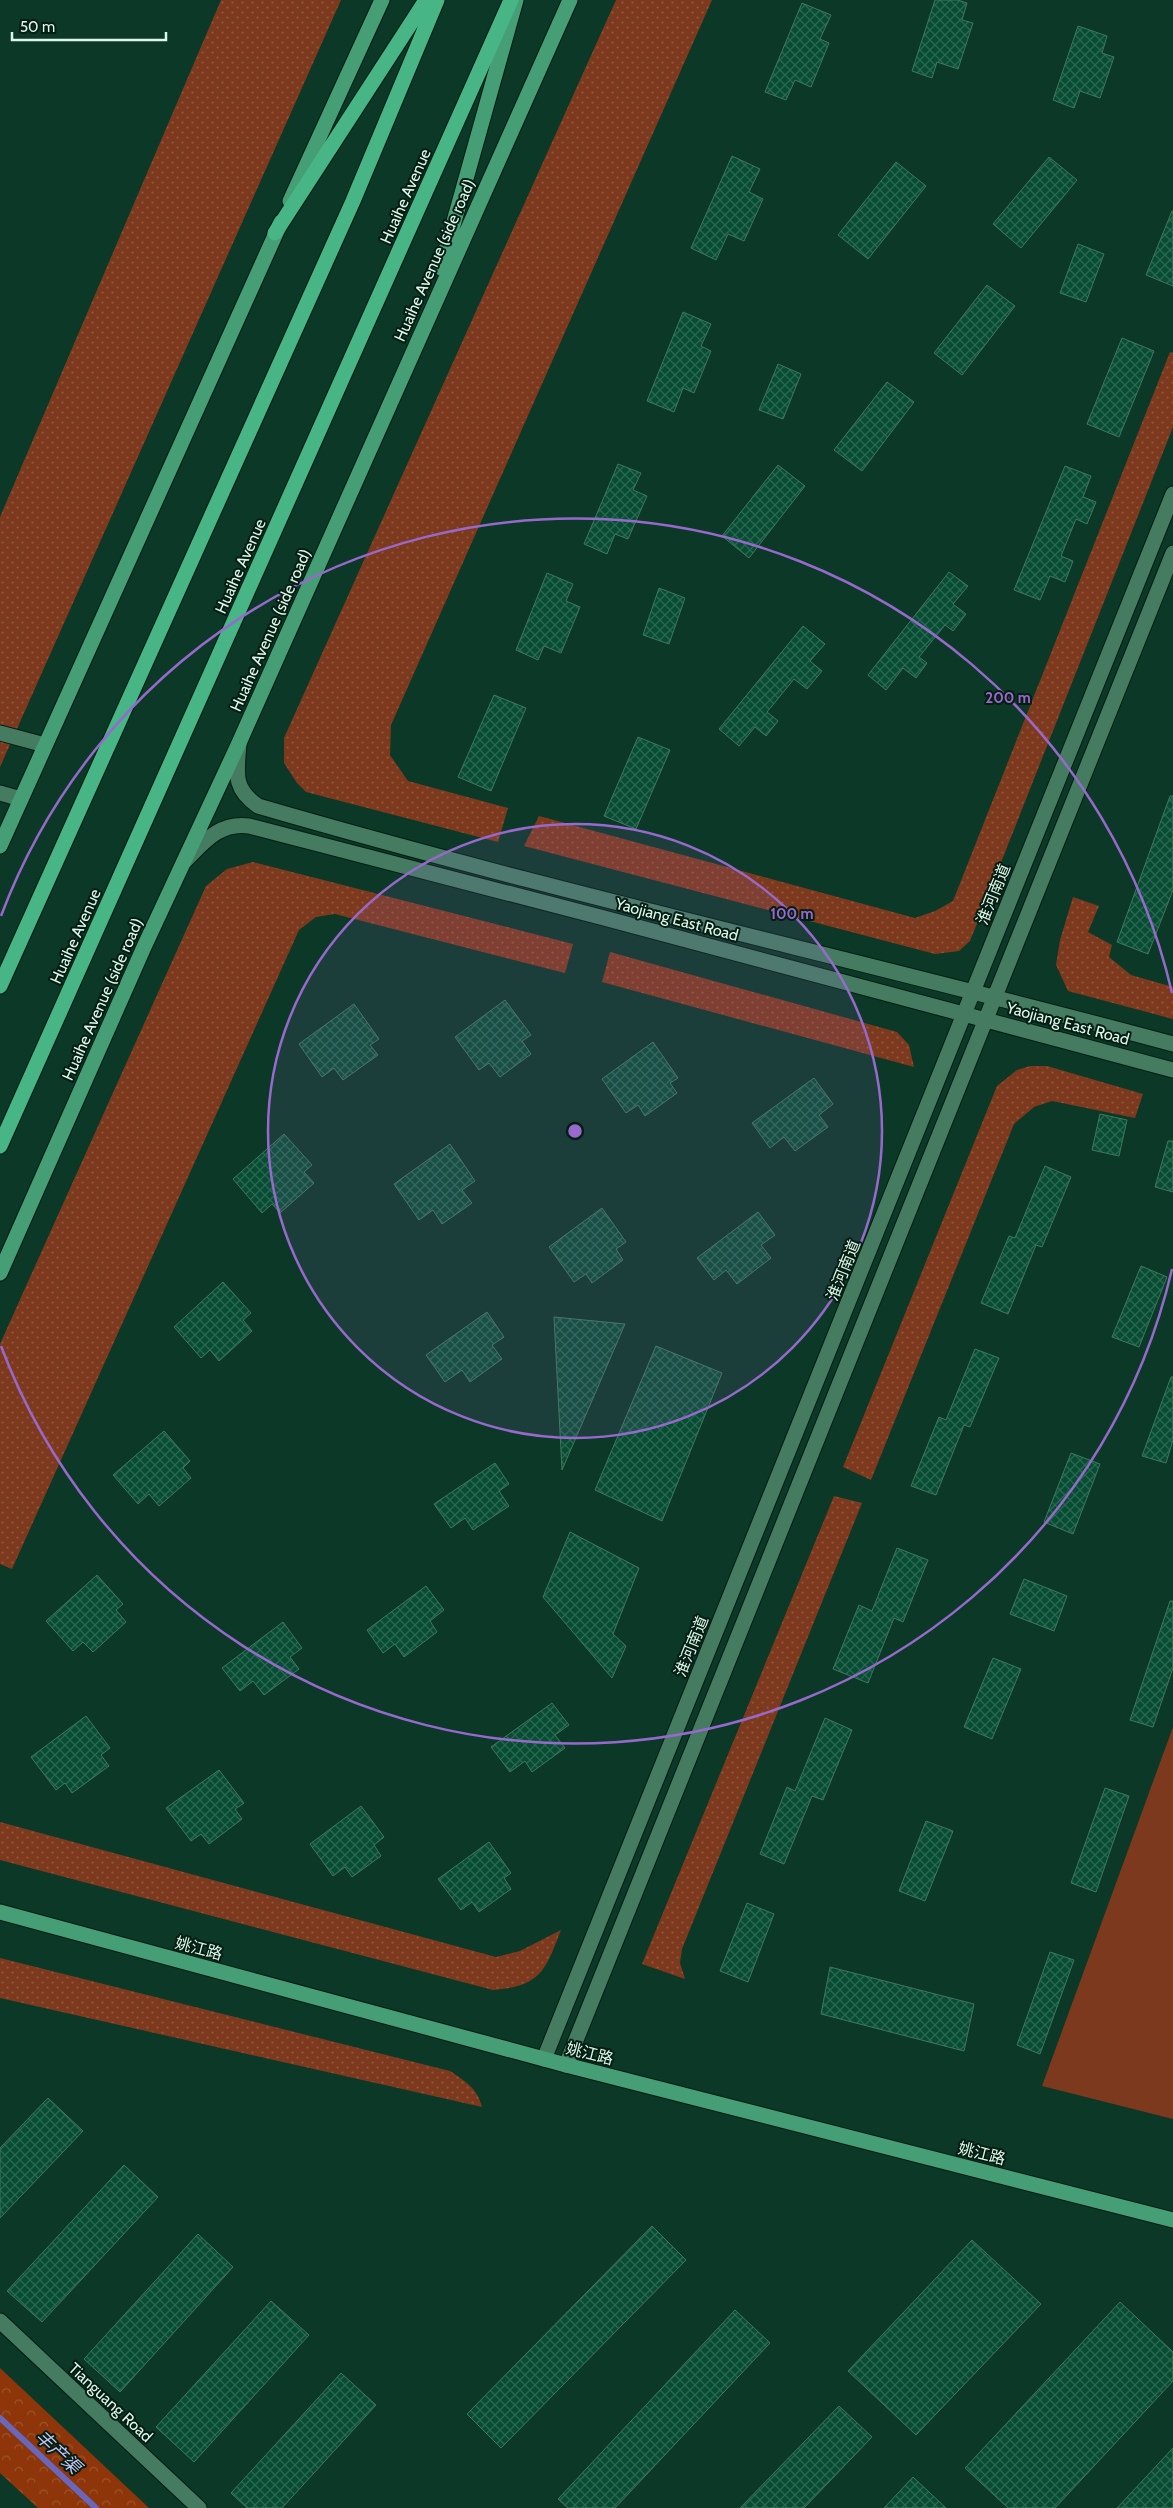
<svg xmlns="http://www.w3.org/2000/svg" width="1173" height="2508" viewBox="0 0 1173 2508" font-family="Cabin,'Noto Sans SC',sans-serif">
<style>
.grass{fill:url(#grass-dots)}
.forest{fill:url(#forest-crowns)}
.park{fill:#7d391d}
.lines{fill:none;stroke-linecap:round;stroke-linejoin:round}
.stream{stroke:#6967bc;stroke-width:6}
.building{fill:url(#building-cross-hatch);stroke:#40775d}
.minor-casing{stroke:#011e11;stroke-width:17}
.major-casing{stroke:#011e11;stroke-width:17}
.highway-casing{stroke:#011e11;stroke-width:17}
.minor{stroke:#447b61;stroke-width:15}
.major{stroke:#469e77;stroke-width:15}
.highway{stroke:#47b586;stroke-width:15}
.ring{fill:none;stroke:#9869cc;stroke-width:2.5}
.labels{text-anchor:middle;stroke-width:4;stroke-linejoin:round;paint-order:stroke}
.street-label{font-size:16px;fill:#dbf8e9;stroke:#061d13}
.water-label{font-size:18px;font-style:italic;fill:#c1c4f2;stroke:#061d13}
.centre{fill:#9869cc;stroke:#061d13;stroke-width:2.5}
.ring-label{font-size:15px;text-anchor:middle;font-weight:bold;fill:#9869cc;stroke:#061d13;stroke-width:4;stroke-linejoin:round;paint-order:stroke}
</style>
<defs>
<pattern id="grass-dots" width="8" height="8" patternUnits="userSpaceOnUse" patternTransform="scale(1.25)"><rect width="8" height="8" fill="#7d391d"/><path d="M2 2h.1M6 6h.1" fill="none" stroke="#8f563e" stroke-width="1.8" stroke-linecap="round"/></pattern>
<pattern id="forest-crowns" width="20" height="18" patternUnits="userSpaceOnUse" patternTransform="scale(1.25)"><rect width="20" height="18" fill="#8e3609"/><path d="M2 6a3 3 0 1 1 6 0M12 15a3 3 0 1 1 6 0" fill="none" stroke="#9d542d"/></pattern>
<pattern id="building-cross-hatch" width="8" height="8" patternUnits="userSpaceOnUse" patternTransform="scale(1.25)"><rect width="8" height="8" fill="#074d34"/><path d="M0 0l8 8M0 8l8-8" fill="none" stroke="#2b6751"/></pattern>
</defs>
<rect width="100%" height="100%" fill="#0c3827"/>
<path class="grass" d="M 221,0 L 341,0 L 0,767 L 0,517 Z
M 616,0 L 712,0 L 391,725 L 390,755 L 408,781 L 508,808 L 498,842 L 306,792 L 297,783 L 284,763 L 284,738 Z
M 1170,352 L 1173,353 L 1173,427 L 970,941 L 959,951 L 935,954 L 524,846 L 539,816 L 915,918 L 935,911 L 953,901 Z
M 253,862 L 573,944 L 565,973 L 335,914 L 316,917 L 299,930 L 12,1569 L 0,1564 L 0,1344 L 206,886 L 227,869 Z
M 1073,897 L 1099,906 L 1088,932 L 1112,945 L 1109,957 L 1131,975 L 1173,987 L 1173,1019 L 1068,991 L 1056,965 L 1060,940 Z
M 610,952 L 897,1032 L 909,1045 L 914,1067 L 602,982 Z
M 1030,1066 L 1047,1066 L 1143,1094 L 1135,1118 L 1052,1101 L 1034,1107 L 1014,1124 L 871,1480 L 843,1467 L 997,1086 L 1017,1070 Z
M 834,1496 L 862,1503 L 682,1949 L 680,1963 L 685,1979 L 642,1964 Z
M 0,1822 L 496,1957 L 520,1951 L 561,1930 C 545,1971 541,1986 493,1990 L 0,1860 Z
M 0,1958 L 450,2071 C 465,2081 478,2089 482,2107 L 0,1998 Z"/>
<path class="forest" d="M 0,2368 L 149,2508 L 38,2508 L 0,2473 Z"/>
<path class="park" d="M 1173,1727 L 1173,2119 L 1042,2086 Z"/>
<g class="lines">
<path class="stream" d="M 0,2418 L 96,2508"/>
</g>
<path class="building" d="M 935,0 L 958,0 L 967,3 L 962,20 L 973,23 L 958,69 L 937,62 L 932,78 L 912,71 Z
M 802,3 L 831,15 L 820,39 L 829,43 L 811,87 L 795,80 L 786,100 L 765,92 Z
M 1078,26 L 1107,36 L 1102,53 L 1114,57 L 1100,98 L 1080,91 L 1074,108 L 1053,100 Z
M 732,156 L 760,169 L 749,192 L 763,199 L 744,241 L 728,234 L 716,260 L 691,248 Z
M 1049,157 L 1077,180 L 1021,248 L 993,224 Z
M 896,162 L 926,186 L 868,259 L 838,235 Z
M 1172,211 L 1173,211 L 1173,286 L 1146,275 Z
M 1078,244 L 1104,254 L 1086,302 L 1060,293 Z
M 987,285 L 1015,306 L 962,375 L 934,353 Z
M 683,312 L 711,324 L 701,346 L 711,351 L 694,393 L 683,388 L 674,412 L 647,401 Z
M 1122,338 L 1154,351 L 1119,437 L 1087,424 Z
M 778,364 L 801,374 L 783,419 L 759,410 Z
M 887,382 L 914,402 L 862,471 L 834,450 Z
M 618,464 L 641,473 L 633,490 L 647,496 L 628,539 L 615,534 L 607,554 L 584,544 Z
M 778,465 L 805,486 L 749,558 L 722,536 Z
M 1065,466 L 1091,476 L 1083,497 L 1096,502 L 1087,524 L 1076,519 L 1061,556 L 1073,561 L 1065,582 L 1050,576 L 1040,600 L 1014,590 Z
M 949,572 L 968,586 L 953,604 L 966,614 L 953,631 L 945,625 L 919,657 L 927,663 L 916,678 L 903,668 L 886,690 L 868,675 Z
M 547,573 L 573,584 L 566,601 L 580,607 L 561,653 L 544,646 L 538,660 L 516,650 Z
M 659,588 L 685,598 L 669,644 L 643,635 Z
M 803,626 L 825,644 L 810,661 L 822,671 L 807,689 L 794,679 L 767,712 L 778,721 L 766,736 L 755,727 L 739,746 L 719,729 Z
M 494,695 L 526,708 L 491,791 L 458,777 Z
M 638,737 L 670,750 L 636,829 L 604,816 Z
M 1170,796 L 1173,796 L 1173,890 L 1148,954 L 1117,942 Z
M 505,1000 L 531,1035 L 522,1041 L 531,1054 L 500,1077 L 489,1063 L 479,1070 L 455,1037 Z
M 354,1004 L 379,1039 L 370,1045 L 378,1055 L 343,1080 L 334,1068 L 322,1077 L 299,1044 Z
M 653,1042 L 678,1078 L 670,1083 L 677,1093 L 645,1116 L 638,1105 L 626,1113 L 602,1079 Z
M 814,1078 L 833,1104 L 819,1115 L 828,1127 L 795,1151 L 784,1137 L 770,1148 L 752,1123 Z
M 1100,1114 L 1127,1120 L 1119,1156 L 1092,1150 Z
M 284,1134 L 312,1165 L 304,1172 L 314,1183 L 280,1213 L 272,1204 L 262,1213 L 233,1179 Z
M 1168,1141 L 1173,1141 L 1173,1192 L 1155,1187 Z
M 450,1144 L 475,1181 L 462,1190 L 472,1203 L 442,1224 L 433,1210 L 419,1220 L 394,1184 Z
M 1045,1166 L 1071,1177 L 1042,1247 L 1036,1245 L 1008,1314 L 981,1303 L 1009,1236 L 1015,1238 Z
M 602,1208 L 626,1242 L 616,1249 L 623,1260 L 592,1283 L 586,1274 L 574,1282 L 549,1247 Z
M 758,1212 L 775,1235 L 761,1245 L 771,1258 L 737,1284 L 726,1270 L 714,1280 L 697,1258 Z
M 1141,1266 L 1167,1277 L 1139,1347 L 1112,1337 Z
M 223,1282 L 251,1313 L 243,1320 L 252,1331 L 219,1361 L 210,1350 L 201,1358 L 174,1327 Z
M 487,1312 L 504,1337 L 492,1345 L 502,1359 L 470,1382 L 462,1370 L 445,1382 L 426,1355 Z
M 554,1317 L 625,1324 L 562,1470 Z
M 656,1346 L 722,1373 L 662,1521 L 595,1490 Z
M 975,1349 L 999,1358 L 970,1427 L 964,1425 L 936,1495 L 911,1486 L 939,1417 L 946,1420 Z
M 1171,1377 L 1173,1377 L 1173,1440 L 1166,1463 L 1142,1456 Z
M 164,1431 L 190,1461 L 183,1468 L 191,1478 L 159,1506 L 149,1494 L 138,1504 L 113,1475 Z
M 1071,1453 L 1100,1464 L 1073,1534 L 1044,1522 Z
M 495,1463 L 509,1484 L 499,1491 L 509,1506 L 473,1530 L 465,1518 L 451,1528 L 434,1504 Z
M 570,1532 L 639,1568 L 613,1634 L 626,1646 L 612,1678 L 543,1597 Z
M 897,1548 L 928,1560 L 903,1622 L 894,1618 L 868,1683 L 833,1669 L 859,1605 L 872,1611 Z
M 97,1575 L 123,1604 L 116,1610 L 126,1622 L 93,1652 L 83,1642 L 73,1651 L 46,1621 Z
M 1024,1579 L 1067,1596 L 1054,1631 L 1010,1614 Z
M 426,1586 L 444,1610 L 430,1621 L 437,1632 L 404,1657 L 395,1644 L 383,1653 L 367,1630 Z
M 1170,1601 L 1173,1601 L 1173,1668 L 1153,1727 L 1130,1720 Z
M 283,1622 L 302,1648 L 290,1657 L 299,1669 L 264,1695 L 253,1681 L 240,1691 L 222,1668 Z
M 993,1658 L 1021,1669 L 992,1739 L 964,1727 Z
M 552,1703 L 569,1725 L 555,1735 L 565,1748 L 532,1772 L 525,1761 L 510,1772 L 491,1747 Z
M 86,1716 L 110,1748 L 101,1755 L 109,1766 L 72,1793 L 65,1783 L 56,1790 L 31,1757 Z
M 825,1718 L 852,1730 L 823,1800 L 812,1796 L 784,1864 L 760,1854 L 787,1787 L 795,1791 Z
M 219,1770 L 244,1803 L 235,1809 L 242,1819 L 209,1844 L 201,1834 L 191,1841 L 166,1808 Z
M 1105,1788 L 1129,1796 L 1096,1892 L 1071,1883 Z
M 361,1806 L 384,1837 L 374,1845 L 381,1856 L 352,1877 L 345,1867 L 333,1876 L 310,1844 Z
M 926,1821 L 953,1831 L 925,1901 L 899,1891 Z
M 489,1842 L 511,1873 L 504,1878 L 511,1889 L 479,1912 L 472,1902 L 461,1910 L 438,1879 Z
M 747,1903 L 774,1914 L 748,1982 L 720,1971 Z
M 1050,1952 L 1074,1960 L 1040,2054 L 1017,2045 Z
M 830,1967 L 974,2004 L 964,2051 L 821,2014 Z
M 48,2098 L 83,2131 L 0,2218 L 0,2148 Z
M 124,2165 L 158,2197 L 42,2322 L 7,2291 Z
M 652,2226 L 686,2260 L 501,2448 L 467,2414 Z
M 198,2234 L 233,2267 L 120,2392 L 84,2359 Z
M 972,2240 L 1041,2304 L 916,2435 L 848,2371 Z
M 271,2301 L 309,2335 L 194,2462 L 156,2427 Z
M 1120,2302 L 1173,2352 L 1173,2381 L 1055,2508 L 1008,2508 L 965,2468 Z
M 735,2310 L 770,2343 L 615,2508 L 568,2508 L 558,2499 Z
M 341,2373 L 376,2405 L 282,2508 L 247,2508 L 231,2493 Z
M 839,2406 L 872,2437 L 804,2508 L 740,2508 Z
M 1173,2448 L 1173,2508 L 1117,2508 Z
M 913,2477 L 946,2508 L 884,2508 Z"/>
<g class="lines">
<defs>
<path id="minor" d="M 0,733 L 45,745
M 239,744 C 237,772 232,788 258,806 C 560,894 869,962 1173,1044
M 0,793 L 21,799
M 185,861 C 204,842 219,822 249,826 L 604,918 L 1173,1070
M 544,2059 L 1173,494
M 566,2065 L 1173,553
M 0,2321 L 199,2508"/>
<path id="major" d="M 290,201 L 382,0
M 441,268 L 516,0
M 0,846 L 281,222
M 0,1273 L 144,947 L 239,743 L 570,0
M 0,1912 L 566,2065 L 1173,2220"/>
<path id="highway" d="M 275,233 L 426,0
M 0,986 L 353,201 L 437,0
M 0,1146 L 511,0"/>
</defs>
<use href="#minor" class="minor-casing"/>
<use href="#major" class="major-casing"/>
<use href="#highway" class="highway-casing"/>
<use href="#minor" class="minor"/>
<use href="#major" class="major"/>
<use href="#highway" class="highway"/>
</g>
<circle cx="575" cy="1131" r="307" fill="#9869cc" fill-opacity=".12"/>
<g class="ring">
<circle cx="575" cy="1131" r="307"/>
<path d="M1172 1269A613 613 0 0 1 1 1346M1 916A613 613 0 0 1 1172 993"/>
</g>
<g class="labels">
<g class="street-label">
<text transform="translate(405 196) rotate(-66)" y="6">Huaihe Avenue</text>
<text transform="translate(434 260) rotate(-66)" y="6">Huaihe Avenue (side road)</text>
<text transform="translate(240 566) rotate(-66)" y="6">Huaihe Avenue</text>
<text transform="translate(270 630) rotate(-66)" y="6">Huaihe Avenue (side road)</text>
<text transform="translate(993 894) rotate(-68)" y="6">淮河南道</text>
<text transform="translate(677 919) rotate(15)" y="6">Yaojiang East Road</text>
<text transform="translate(75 936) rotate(-66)" y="6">Huaihe Avenue</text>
<text transform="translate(102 999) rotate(-66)" y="6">Huaihe Avenue (side road)</text>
<text transform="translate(1068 1023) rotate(15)" y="6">Yaojiang East Road</text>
<text transform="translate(843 1270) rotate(-68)" y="6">淮河南道</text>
<text transform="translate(691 1646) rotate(-68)" y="6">淮河南道</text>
<text transform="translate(199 1948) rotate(15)" y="6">姚江路</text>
<text transform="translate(590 2053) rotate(14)" y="6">姚江路</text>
<text transform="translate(982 2153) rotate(14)" y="6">姚江路</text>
<text transform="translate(111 2402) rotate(43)" y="6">Tianguang Road</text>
</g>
<g class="water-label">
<text transform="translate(58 2452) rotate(43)" y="6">丰产渠</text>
</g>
</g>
<circle cx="575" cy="1131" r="8" class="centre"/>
<g class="ring-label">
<text x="1008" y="703">200 m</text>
<text x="792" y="919">100 m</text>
</g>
<path d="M12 32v8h154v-8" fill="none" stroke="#dbf8e9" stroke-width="2.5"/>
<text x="20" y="32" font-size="15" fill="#dbf8e9" stroke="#061d13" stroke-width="4" paint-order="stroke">50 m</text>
</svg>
